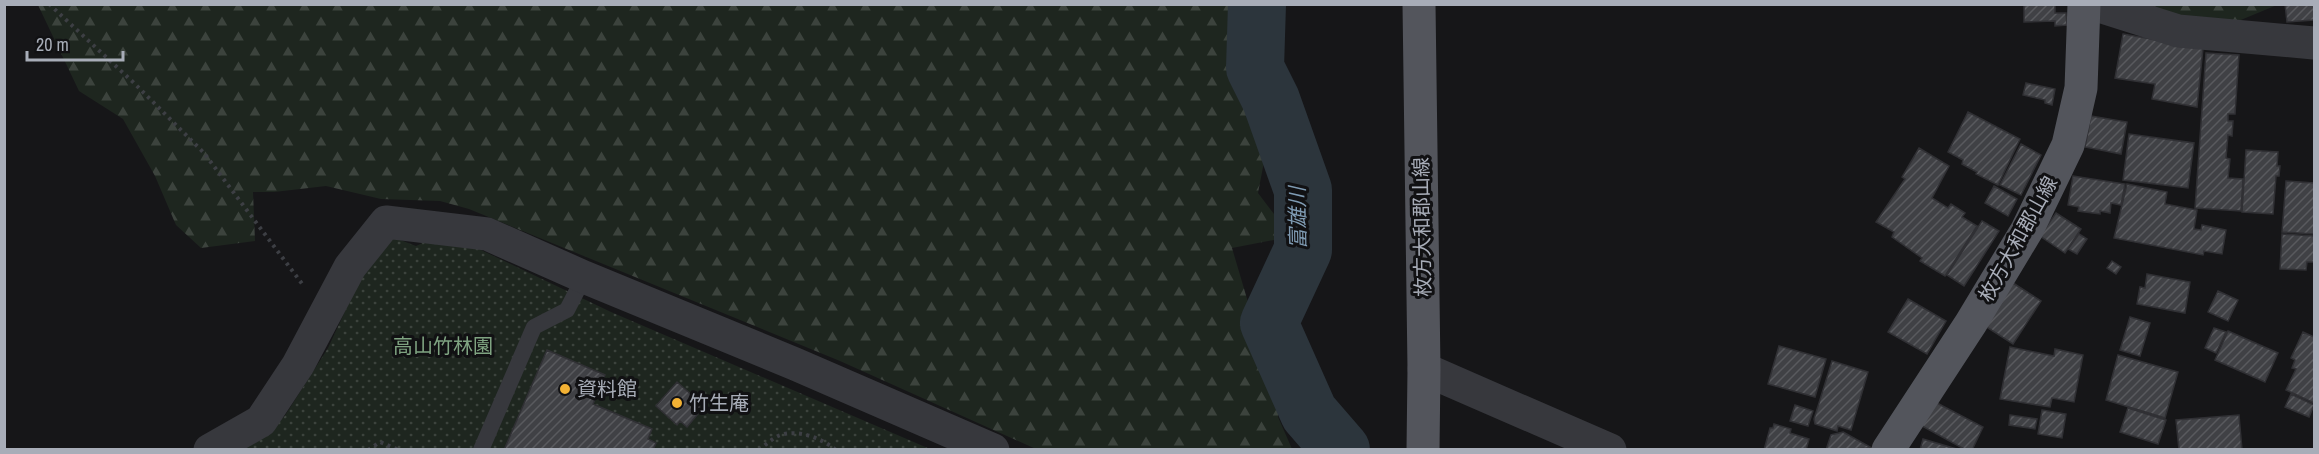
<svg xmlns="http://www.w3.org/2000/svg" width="2319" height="454" viewBox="0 0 2319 454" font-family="'Archivo Narrow','Noto Sans JP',sans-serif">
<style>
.forest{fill:url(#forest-firs)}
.park{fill:url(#park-dots)}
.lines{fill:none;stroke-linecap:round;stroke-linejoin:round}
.river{stroke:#2c353c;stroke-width:58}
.building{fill:url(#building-hatch);stroke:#303034;stroke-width:1.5}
.path{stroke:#3d3f44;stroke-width:4;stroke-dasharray:3 4.5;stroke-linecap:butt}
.service{stroke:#37383d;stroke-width:16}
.minor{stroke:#37383d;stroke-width:33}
.primary{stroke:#53555c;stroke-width:33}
.poi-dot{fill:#f2b134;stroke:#111113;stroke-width:2}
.labels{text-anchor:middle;stroke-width:6;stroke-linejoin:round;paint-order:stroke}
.street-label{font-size:20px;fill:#a8adb8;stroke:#111113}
.park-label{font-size:20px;fill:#7fa381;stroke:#111113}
.poi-label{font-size:20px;fill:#a8adb8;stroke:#111113;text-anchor:start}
.water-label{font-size:21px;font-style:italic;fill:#7f9bb3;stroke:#111113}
</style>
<defs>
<pattern id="forest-firs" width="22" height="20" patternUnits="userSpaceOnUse" patternTransform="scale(1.5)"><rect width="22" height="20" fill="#1e261f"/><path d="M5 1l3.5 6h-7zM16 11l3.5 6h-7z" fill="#3c433d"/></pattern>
<pattern id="park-dots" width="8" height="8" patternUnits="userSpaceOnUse" patternTransform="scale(1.5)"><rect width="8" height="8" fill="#1e261f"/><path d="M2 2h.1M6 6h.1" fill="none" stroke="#3c433d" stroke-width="1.8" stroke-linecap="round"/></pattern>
<pattern id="building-hatch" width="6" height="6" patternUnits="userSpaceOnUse" patternTransform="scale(1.5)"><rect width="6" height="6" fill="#404145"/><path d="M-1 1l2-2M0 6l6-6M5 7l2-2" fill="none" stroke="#595a5e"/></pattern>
</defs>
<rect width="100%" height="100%" fill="#161618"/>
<path class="forest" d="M 38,5 L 1238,5 L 1233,20 L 1236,91 L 1268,141 L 1258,193 L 1274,214 L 1279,239 L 1232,248 L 1253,319 L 1280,380 L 1278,417 L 1292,449 L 1036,449 L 840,361 L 469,209 L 440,201 L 381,199 L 326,186 L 274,192 L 253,192 L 255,241 L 201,248 L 176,225 L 155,176 L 123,119 L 79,91 Z
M 2133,5 L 2277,5 L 2231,24 L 2172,18 Z"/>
<path class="park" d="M 390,236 L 416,246 L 436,237 L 458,239 L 611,312 L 930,449 L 239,450 L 284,417 L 328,348 L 373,251 Z"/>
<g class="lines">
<path class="river" d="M 1257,4 L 1255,68 L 1271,100 L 1303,190 L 1303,250 L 1269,323 L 1309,413 L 1341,450"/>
</g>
<path class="building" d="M 2024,4 L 2055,4 L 2055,13 L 2066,13 L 2067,25 L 2055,26 L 2055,21 L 2024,22 Z
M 2285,4 L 2314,4 L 2314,20 L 2287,22 Z
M 2123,34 L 2203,48 L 2197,107 L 2152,99 L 2155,84 L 2115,78 Z
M 2206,53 L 2239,55 L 2235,114 L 2228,114 L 2228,121 L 2233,121 L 2232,136 L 2228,135 L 2226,158 L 2230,159 L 2228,178 L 2243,179 L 2241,211 L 2195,208 Z
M 2026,83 L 2055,89 L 2052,105 L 2045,103 L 2045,100 L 2023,95 Z
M 1968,112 L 2020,139 L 1998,185 L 1976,174 L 1977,172 L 1962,164 L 1963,160 L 1948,152 Z
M 2091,116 L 2127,122 L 2121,154 L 2085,147 Z
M 2129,134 L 2194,143 L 2188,188 L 2123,180 Z
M 2021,144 L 2041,155 L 2021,195 L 2000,185 Z
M 1919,148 L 1949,166 L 1932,198 L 1948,208 L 1951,204 L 1965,213 L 1962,217 L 1977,226 L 1945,276 L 1920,261 L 1922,258 L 1892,237 L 1894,232 L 1876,222 L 1905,179 L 1902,177 Z
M 2246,150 L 2278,152 L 2277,166 L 2280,166 L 2279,176 L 2276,176 L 2273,214 L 2242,212 Z
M 2073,176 L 2125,184 L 2121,205 L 2111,203 L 2110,213 L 2100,211 L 2100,214 L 2078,211 L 2079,207 L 2068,205 Z
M 2286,181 L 2314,183 L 2314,234 L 2282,232 Z
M 2127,184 L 2167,192 L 2165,204 L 2197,210 L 2194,229 L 2201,230 L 2202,225 L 2226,230 L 2222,254 L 2204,251 L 2203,255 L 2114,238 Z
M 1994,186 L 2017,199 L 2008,216 L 1985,203 Z
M 2056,213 L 2081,229 L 2065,253 L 2040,236 Z
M 1982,221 L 1999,231 L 1964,286 L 1947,275 Z
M 2079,234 L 2087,239 L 2077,254 L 2068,249 Z
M 2282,234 L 2314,236 L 2314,262 L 2307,262 L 2306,270 L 2280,269 Z
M 2112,261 L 2121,267 L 2116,274 L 2107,268 Z
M 2147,274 L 2190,282 L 2185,313 L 2137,304 L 2140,287 L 2145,288 Z
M 2013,283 L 2041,301 L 2013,344 L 1985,326 Z
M 2218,291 L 2238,300 L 2228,321 L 2208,312 Z
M 1908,299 L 1946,321 L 1927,354 L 1888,332 Z
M 2130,317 L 2150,323 L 2140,356 L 2120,350 Z
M 2214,328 L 2226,332 L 2216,353 L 2205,348 Z
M 2228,331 L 2278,353 L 2265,382 L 2215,360 Z
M 2303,332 L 2314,337 L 2314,403 L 2286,390 L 2296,369 L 2292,368 L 2295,360 L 2291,358 Z
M 1779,346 L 1826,359 L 1815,397 L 1768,384 Z
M 2010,347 L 2054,356 L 2055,349 L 2083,355 L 2074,402 L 2052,398 L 2050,407 L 2000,399 Z
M 547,350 L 605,375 L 593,404 L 652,429 L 648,439 L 656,443 L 653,450 L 504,450 Z
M 2118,355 L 2178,372 L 2165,418 L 2106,400 Z
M 1832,361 L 1868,372 L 1851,430 L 1838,426 L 1837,431 L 1815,424 L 1814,419 Z
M 677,382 L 694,397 L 691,400 L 702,409 L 687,427 L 680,421 L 677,425 L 656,406 Z
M 2291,394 L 2314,405 L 2309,417 L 2285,407 Z
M 1935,402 L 1983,427 L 1972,450 L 1966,450 L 1922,426 Z
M 1795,405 L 1813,411 L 1808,426 L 1790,421 Z
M 2128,408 L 2166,420 L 2158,444 L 2120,432 Z
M 2042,410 L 2066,414 L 2062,438 L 2038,434 Z
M 2010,415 L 2037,419 L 2035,429 L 2009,425 Z
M 2239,415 L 2242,450 L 2179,450 L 2176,420 Z
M 1774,424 L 1791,429 L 1790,433 L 1809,439 L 1806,450 L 1764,450 L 1770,428 L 1773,428 Z
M 1843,432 L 1872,448 L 1826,450 L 1831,435 Z
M 1923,439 L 1960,450 L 1920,450 Z"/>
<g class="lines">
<path class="path" d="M 49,4 L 134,83 L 204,153 L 303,285
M 368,450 L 380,442 L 399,450
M 759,450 C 765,445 772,439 778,436 C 797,428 821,438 836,450"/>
<path class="service" d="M 481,450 L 534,327 L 567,310 L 584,277"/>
<path class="minor" d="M 2093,4 L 2178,31 L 2314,43
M 1424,369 L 1610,450
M 210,450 L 261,421 L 298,365 L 350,267 L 386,222 L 487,234 L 584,277 L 795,364 L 993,450"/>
<path class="primary" d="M 1419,4 L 1424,369 L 1423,450
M 1888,450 L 1971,323 L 2027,230 L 2068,145 L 2081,88 L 2084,4"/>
</g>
<g class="poi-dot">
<circle cx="565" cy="389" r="6"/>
<circle cx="677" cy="403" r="6"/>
</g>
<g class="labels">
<g class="street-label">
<text transform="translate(1422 227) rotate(-91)" y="7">枚方大和郡山線</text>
<text transform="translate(2018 239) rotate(-61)" y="7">枚方大和郡山線</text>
</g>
<g class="park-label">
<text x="443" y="353">高山竹林園</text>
</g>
<g class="poi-label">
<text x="577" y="396">資料館</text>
<text x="689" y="410">竹生庵</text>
</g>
<g class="water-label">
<text transform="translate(1298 218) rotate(-91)" y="7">富雄川</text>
</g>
</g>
<rect width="2319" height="454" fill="none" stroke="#a8adb8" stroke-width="12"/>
<path d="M27 51v9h96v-9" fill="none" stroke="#a8adb8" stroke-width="3"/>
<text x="36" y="51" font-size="18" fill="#a8adb8" stroke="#111113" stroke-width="4.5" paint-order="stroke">20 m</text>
</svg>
